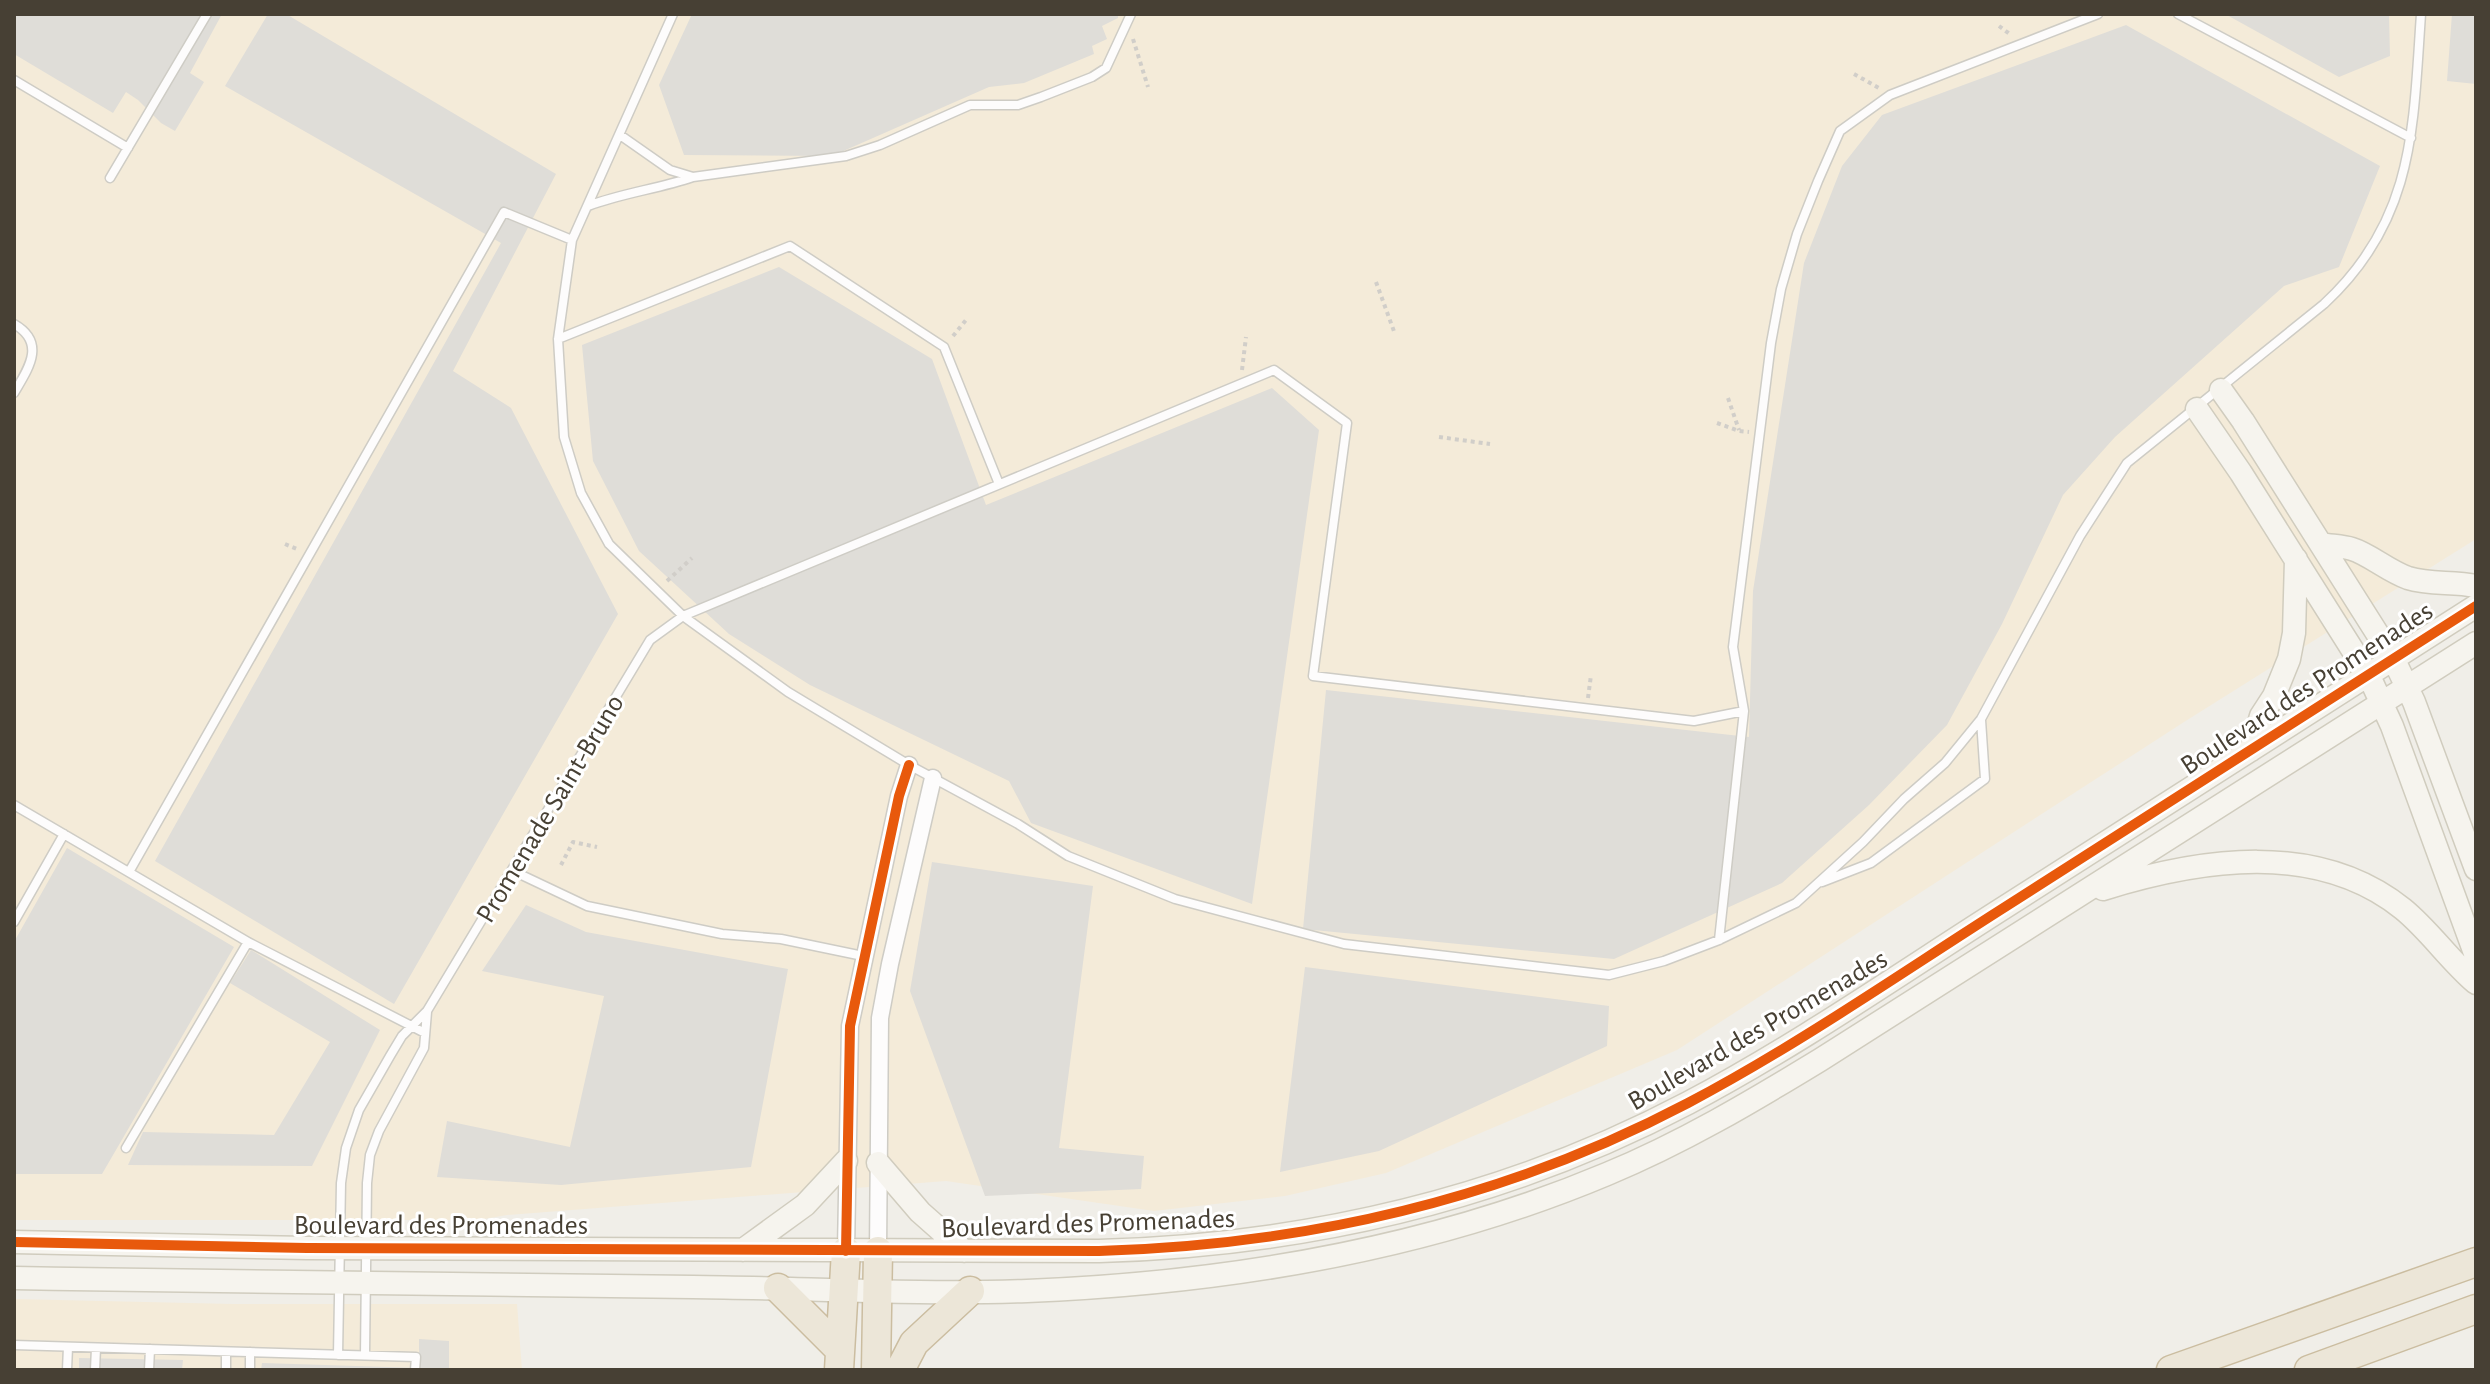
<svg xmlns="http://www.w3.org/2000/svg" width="2490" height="1384" viewBox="0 0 2490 1384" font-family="'Alegreya Sans',sans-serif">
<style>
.commercial{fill:#f4ebd9}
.parking{fill:#dfddd8}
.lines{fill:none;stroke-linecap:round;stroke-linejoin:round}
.lane-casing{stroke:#ceccc5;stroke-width:11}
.street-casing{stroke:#ceccc5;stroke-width:19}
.secondary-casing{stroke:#d0ccbe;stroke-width:25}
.highway-casing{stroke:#cbbda0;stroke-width:31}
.path{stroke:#d1cec9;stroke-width:4;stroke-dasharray:4 4;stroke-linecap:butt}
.lane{stroke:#fdfcfc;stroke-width:8}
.street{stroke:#fdfcfc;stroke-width:16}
.secondary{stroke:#f6f4ee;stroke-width:22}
.highway{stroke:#ece6d8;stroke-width:28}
.cycleway-casing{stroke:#fff;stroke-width:15}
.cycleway{stroke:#e8590c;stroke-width:10}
.labels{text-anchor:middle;stroke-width:6;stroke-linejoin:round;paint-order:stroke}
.street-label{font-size:28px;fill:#474034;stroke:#fff}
</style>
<rect width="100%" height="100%" fill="#f0eee8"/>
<path class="commercial" d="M 14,14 L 2476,14 L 2476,539 L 2184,722 L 1677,1050 L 1386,1173 L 1285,1196 L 1154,1211 L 946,1181 L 507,1215 L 478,1220 L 14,1220 Z
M 14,1299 L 233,1304 L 517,1304 L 522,1370 L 14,1370 Z"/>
<path class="parking" d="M 14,14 L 222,14 L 190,73 L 204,82 L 175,131 L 161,123 L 138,100 L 126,92 L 113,113 L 14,54 Z
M 268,14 L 286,14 L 556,174 L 453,371 L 511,408 L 618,614 L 394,1004 L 155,861 L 501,243 L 225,86 Z
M 692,14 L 1118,14 L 1118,18 L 1102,26 L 1107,39 L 1092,46 L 1094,54 L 1024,83 L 989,87 L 832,156 L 684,155 L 659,85 Z
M 2225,14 L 2389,14 L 2390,56 L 2339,77 Z
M 2452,14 L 2476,14 L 2476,84 L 2447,81 Z
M 2126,25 L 2380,166 L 2339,267 L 2284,286 L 2115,437 L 2063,495 L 2002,624 L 1947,725 L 1869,805 L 1782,883 L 1614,959 L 1303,929 L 1326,690 L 1749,737 L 1753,591 L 1804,263 L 1842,166 L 1882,115 Z
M 779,267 L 932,359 L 986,505 L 1272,388 L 1319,430 L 1252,904 L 1031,823 L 1009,781 L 810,685 L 729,634 L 639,551 L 593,461 L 582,345 Z
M 67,848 L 234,947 L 102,1174 L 14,1174 L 14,942 Z
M 932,862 L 1093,886 L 1059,1148 L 1144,1156 L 1141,1189 L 985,1196 L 910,991 Z
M 526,905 L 586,932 L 788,969 L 751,1167 L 561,1185 L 437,1177 L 447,1121 L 570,1147 L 604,996 L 482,971 Z
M 251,950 L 380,1030 L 312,1166 L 128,1165 L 143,1132 L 274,1135 L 330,1042 L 230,983 Z
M 1305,967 L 1609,1006 L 1607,1046 L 1379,1151 L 1280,1172 Z
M 419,1339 L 449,1341 L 449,1370 L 261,1370 L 262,1363 L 419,1368 Z
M 79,1358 L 183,1360 L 182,1370 L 79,1370 Z"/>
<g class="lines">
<defs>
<path id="lane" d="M 673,14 L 572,240 L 558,339 L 564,437 L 581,493 L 609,544 L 683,616 L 788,692 L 909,765 L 1018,824 L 1068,856 L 1175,899 L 1344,944 L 1609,975 L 1664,961 L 1719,940 L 1796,903 L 1863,842 L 1904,799 L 1945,763 L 1981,719 L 2080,536 L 2127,463 L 2324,304 C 2415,220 2413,128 2421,14
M 2178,14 L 2411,138
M 14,80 L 128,148
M 620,135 L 670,170 L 693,177 L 846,156 L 880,145 L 970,105 L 1018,105 L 1041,97 L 1092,77 L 1106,68 L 1131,14
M 110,178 L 207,14
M 588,206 C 622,193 658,189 693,177
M 14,324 C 47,343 28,369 14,393
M 558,339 L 790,246 L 944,347 L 999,484
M 14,805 L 248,942 L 425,1033
M 513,871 L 587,906 L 722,934 L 781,939 L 863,956
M 129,872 L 504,212 L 572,240
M 1822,882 L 1871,863 L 1985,779 L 1981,720
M 14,922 L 64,834
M 1719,940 L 1744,711 L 1733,647 L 1771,343 L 1781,289 L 1797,234 L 1818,181 L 1840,131 L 1890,95 L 2098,14
M 126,1148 L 248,942
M 14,1345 L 416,1357 L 415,1370
M 338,1355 L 341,1183 L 346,1148 L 359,1110 L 390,1056 L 402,1036 L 427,1011 L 650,640 L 683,616 L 1274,370 L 1347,423 L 1313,676 L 1694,721 L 1744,711
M 365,1355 L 367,1183 L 370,1155 L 379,1131 L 424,1048 L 427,1012
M 67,1370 L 68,1347
M 95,1370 L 96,1348
M 149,1370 L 150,1349
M 226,1370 L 226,1352
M 250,1370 L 250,1352"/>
<path id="street" d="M 846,1251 L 850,1026 L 899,796 L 909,765
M 878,1251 L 880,1018 L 890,964 L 933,778"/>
<path id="secondary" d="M 2221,390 L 2243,421 L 2394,660 L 2414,702 L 2476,869
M 2197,409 L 2241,473 L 2369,676 L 2392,726 L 2476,956
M 2321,544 C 2331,546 2342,546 2352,549 C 2369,554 2388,571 2408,578 C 2430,585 2453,581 2476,586
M 2251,750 L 2261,716 L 2274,696 L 2289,659 L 2294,633 L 2296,559
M 2103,889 C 2200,859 2317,840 2403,909 C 2430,931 2449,960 2476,983
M 878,1163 L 920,1212 L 964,1251
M 14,1242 L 307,1248 L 1099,1251 C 1306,1245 1504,1200 1688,1103 C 1798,1045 1901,973 2005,907 C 2162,807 2319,706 2476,606
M 743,1250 L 805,1205 L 846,1161
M 14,1278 C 240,1283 466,1285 693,1287 C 804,1288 916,1295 1027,1291 C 1226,1283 1424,1251 1607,1174 C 1682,1143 1751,1102 1820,1060 L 2476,643"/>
<path id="highway" d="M 778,1288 L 840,1350
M 839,1370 L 846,1251
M 876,1370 L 878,1251
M 900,1370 L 914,1343 L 970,1291
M 2171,1370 L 2476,1262
M 2309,1370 L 2476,1309"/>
</defs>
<use href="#lane" class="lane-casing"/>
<use href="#street" class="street-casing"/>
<use href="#secondary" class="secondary-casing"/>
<use href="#highway" class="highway-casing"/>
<path class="path" d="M 1999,26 L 2011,35
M 1133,39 L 1148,87
M 1854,74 L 1879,88
M 1376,282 L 1395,334
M 953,336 L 966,320
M 1242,370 L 1246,337
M 1728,398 L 1739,430
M 1717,423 L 1739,431 L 1749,432
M 1439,437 L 1490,444
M 285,544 L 297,549
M 667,581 L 692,558
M 1588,698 L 1591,675
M 561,865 L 573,842 L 597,847"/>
<use href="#lane" class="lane"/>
<use href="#street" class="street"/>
<use href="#secondary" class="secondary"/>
<use href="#highway" class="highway"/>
<defs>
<path id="cycleway" d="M 14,1242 L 307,1248 L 1099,1251 C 1306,1245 1504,1200 1688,1103 C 1798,1045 1901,973 2005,907 C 2162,807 2319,706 2476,606
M 846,1251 L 850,1026 L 899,796 L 909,765"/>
</defs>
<use href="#cycleway" class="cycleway-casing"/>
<use href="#cycleway" class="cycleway"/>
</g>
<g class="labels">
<g class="street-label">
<text transform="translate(2306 687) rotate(-33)" y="10">Boulevard des Promenades</text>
<text transform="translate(549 808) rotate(-59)" y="10">Promenade Saint-Bruno</text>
<text transform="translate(1757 1029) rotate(-30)" y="10">Boulevard des Promenades</text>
<text transform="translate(1088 1222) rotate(-2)" y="10">Boulevard des Promenades</text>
<text x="441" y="1234">Boulevard des Promenades</text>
</g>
</g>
<rect width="2490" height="1384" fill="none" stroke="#474034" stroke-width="32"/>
</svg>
